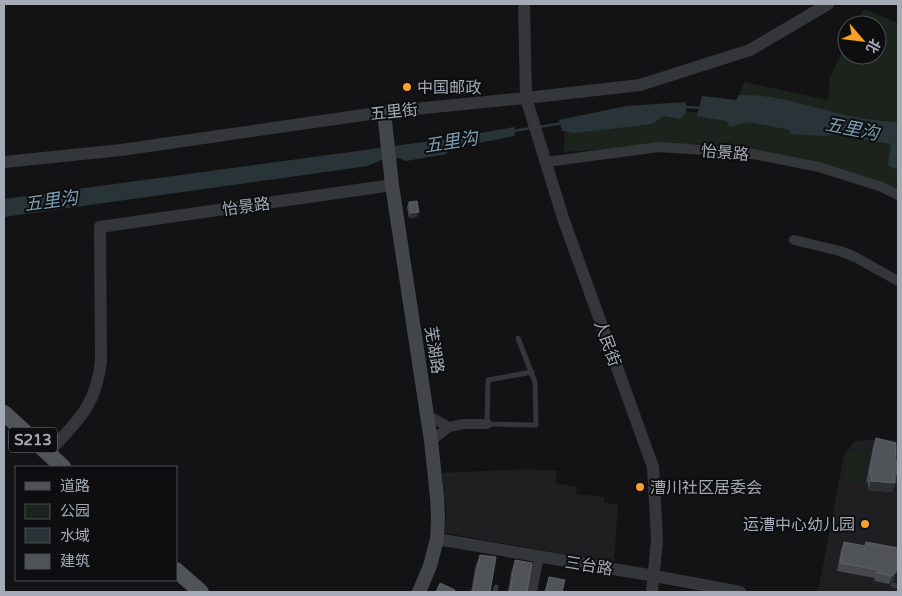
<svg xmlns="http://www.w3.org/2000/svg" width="902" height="596" viewBox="0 0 902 596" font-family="'Varela Round','Noto Sans SC',sans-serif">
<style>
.built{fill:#1f1f22}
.green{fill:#1b231c}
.water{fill:#293439}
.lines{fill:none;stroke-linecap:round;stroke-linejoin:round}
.stream{stroke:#293439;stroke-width:2.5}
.service{stroke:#34363a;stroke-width:5}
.minor{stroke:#34363a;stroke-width:10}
.tertiary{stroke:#34363a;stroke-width:12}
.secondary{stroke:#42454a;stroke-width:14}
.primary{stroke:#505359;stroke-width:16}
.wall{fill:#46484d}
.shaded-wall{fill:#2d2f32}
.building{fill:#505358;stroke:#5d6167}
.poi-dot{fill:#faa027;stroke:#0e0e10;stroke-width:2}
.labels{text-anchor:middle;stroke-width:4;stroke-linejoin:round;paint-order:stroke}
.shield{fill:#0e0e10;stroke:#777c84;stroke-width:1}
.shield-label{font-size:15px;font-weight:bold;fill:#a4abb6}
.poi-label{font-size:16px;fill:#a4abb6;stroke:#0e0e10;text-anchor:start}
.street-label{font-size:16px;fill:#a4abb6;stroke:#0e0e10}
.water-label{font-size:18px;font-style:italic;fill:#799db3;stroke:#0e0e10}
</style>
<rect width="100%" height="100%" fill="#131315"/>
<path class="built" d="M 883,439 L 898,441 L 898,592 L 818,592 L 844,455 L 855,441 Z
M 529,469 L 557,471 L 555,483 L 577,487 L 576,494 L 604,497 L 604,502 L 618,505 L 614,563 L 445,533 L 446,514 L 442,473 Z"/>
<path class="green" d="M 864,9 L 898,23 L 898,189 L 868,177 L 807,159 L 706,143 L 564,152 L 565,125 L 679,111 L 732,116 L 744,82 L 828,100 L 830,77 L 847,43 L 847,55 L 877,55 L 877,25 L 856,25 Z
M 849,449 L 867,452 L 861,485 L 843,482 Z"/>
<path class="water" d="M 739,95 C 773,94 804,105 837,113 C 857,119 878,120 898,123 L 898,170 L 888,165 L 891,144 L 860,139 L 852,132 L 845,132 L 825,136 L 790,134 L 790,130 L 749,122 L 730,127 L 726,121 L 697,116 L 702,96 L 736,100 Z
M 686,102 L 686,113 L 681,119 L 664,116 L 652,124 L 575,133 L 562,131 L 559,120 L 626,106 Z
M 514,127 L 515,136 L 447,149 L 447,154 L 406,161 L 399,158 L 381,160 L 368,166 L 4,217 L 4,199 L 446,139 Z"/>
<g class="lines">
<path class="stream" d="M 685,107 L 702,108
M 539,127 L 563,123
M 512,131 L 531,128"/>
<path class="service" d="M 518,338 L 535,382 L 536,425 L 487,424 L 488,380 L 532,372
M 896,467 L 898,449
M 893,585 L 898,586
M 495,592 L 496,587"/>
<path class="minor" d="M 546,162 L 659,147 L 748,153 L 819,167 L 882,187 L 898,195
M 794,240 L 840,251 L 855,257 L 898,281
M 427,415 L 449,427 L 431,441
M 449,427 L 464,424 L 487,424
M 532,592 L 539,556"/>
<path class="tertiary" d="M 524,4 L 526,98 L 563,218 L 653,467 L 657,540 L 652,592
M 4,162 L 121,150 L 384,112 L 526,98 L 640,85 L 750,50 L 828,4
M 48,453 C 77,421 96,407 101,361 L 100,227 L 392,185
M 437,539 L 655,576 L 740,592"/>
<path class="secondary" d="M 384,112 L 392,185 L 431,441 L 437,497 L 438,518 L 437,539 L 430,566 L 419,592"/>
<path class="primary" d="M 4,413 L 63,467
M 176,570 L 201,592"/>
</g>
<path class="wall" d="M 409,202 L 417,217 L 409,218 L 407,207 Z
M 876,438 L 895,459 L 897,462 L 898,462 L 898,483 L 895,483 L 892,492 L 868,490 L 868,483 L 866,482 L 873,447 Z
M 844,542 L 865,546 L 866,542 L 898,548 L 898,566 L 897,566 L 896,572 L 893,581 L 889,584 L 874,581 L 875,578 L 837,571 L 841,550 Z
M 480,555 L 490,592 L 471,592 L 475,568 Z
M 515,560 L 527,592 L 508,592 L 511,573 Z
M 549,577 L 562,592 L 544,592 Z"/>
<path class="shaded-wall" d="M 419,212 L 417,217 L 409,218 L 411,213 Z
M 895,474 L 898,474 L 898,483 L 892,483 Z
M 871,481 L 895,483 L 892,492 L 868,490 Z
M 896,572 L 893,581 L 889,584 L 892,576 Z"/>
<path class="building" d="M 417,201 L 419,212 L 411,213 L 409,202 Z
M 876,438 L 896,443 L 895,459 L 897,462 L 898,462 L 898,474 L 895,474 L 895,483 L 871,481 L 871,474 L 869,474 Z
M 844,542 L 865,546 L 866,542 L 898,548 L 898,561 L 896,572 L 892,576 L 877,573 L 878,570 L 840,563 Z
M 480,555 L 496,557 L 490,592 L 473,592 Z
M 515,560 L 532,563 L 527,592 L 510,592 Z
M 549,577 L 565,580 L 562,592 L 546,592 Z
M 440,583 L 455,590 L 454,592 L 436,592 Z"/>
<g class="poi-dot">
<circle cx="407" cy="87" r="5"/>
<circle cx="640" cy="487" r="5"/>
<circle cx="865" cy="524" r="5"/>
</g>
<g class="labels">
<rect class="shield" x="9" y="427.5" width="48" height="25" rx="4"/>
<g class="shield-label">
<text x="33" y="445">S213</text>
</g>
<g class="poi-label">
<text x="417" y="93">中国邮政</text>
<text x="650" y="493">漕川社区居委会</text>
<text x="855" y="530" text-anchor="end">运漕中心幼儿园</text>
</g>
<g class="street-label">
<text transform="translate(394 111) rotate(-6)" y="6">五里街</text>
<text transform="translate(725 152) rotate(5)" y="6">怡景路</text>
<text transform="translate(246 206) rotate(-8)" y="6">怡景路</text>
<text transform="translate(608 343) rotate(70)" y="6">人民街</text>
<text transform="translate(435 350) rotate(81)" y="6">芜湖路</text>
<text transform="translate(589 565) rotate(9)" y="6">三台路</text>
</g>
<g class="water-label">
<text transform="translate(852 129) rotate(11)" y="6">五里沟</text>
<text transform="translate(451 142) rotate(-9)" y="6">五里沟</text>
<text transform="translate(51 201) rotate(-8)" y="6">五里沟</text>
</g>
</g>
<rect width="902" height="596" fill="none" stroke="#a4abb6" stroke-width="10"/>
<rect x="15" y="466" width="162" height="115" fill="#0e0e10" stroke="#4a4d52"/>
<rect x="25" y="482" width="25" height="8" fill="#505359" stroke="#4a4d52"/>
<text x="60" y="491" font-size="15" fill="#a4abb6">道路</text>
<rect x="25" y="504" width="25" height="15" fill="#1b231c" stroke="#4a4d52"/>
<text x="60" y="516" font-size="15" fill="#a4abb6">公园</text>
<rect x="25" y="528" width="25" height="15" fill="#293439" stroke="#4a4d52"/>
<text x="60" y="541" font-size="15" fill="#a4abb6">水域</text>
<rect x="25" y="554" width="25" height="15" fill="#505358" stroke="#4a4d52"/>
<text x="60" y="566" font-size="15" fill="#a4abb6">建筑</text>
<g transform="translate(862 40) rotate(118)"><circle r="24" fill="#0e0e10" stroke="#4a4d52"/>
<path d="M0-4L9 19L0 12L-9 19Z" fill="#faa027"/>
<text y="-8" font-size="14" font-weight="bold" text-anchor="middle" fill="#a4abb6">北</text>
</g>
</svg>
